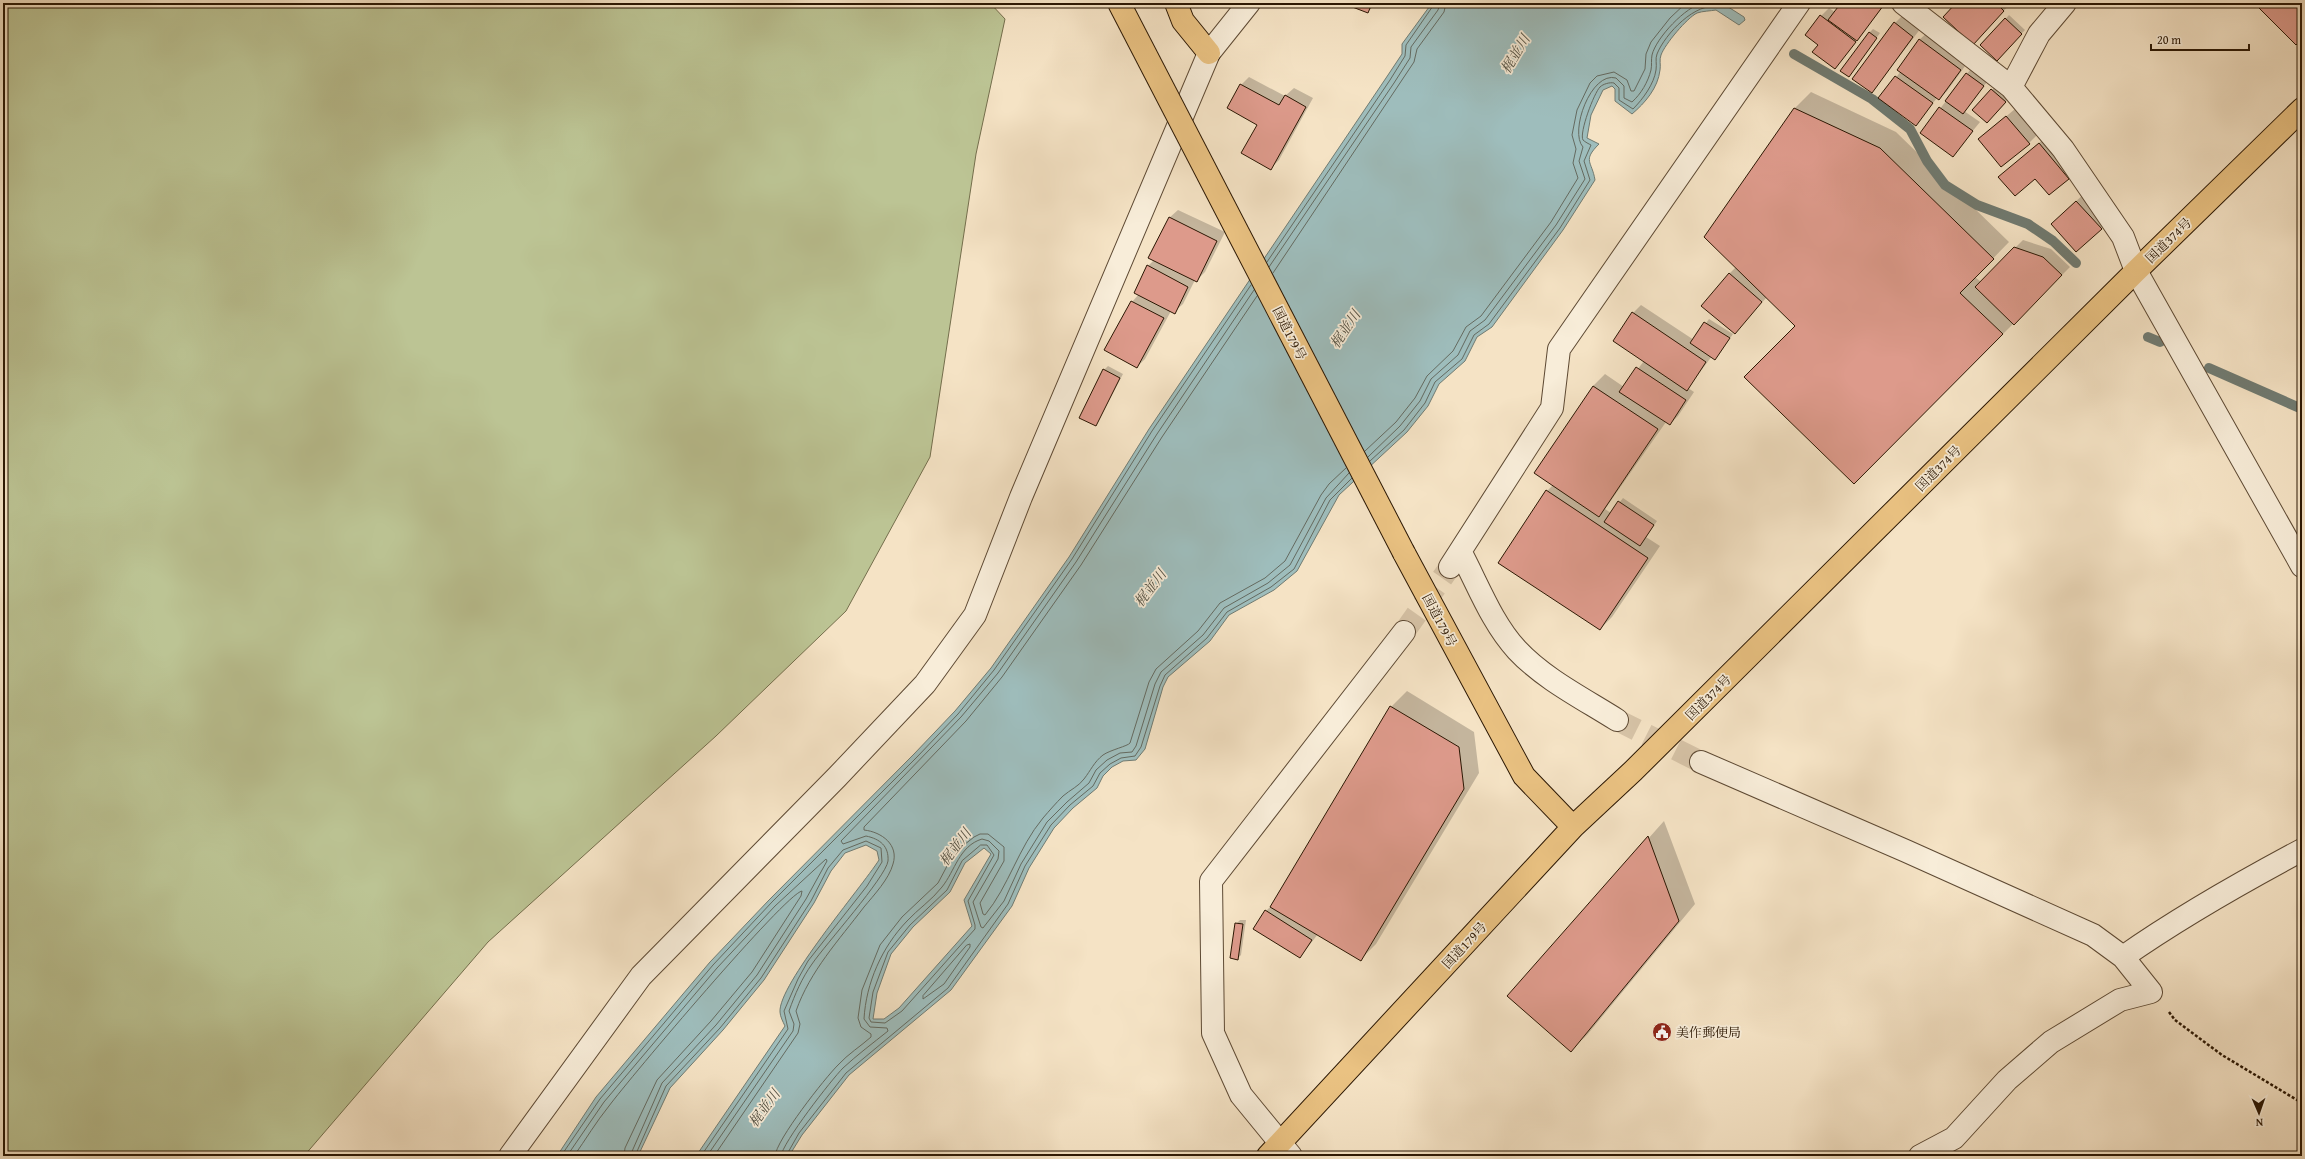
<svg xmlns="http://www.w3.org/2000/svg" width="2305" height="1159" viewBox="0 0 2305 1159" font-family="'Gentium Book Plus','Noto Serif JP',serif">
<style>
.green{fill:#bcc494;stroke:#746e4c}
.water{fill:#9ebdbc;stroke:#707b72;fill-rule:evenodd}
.shadow{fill:#0003}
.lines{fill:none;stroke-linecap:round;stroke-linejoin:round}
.shore{stroke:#646a60;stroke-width:1}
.stream{stroke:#707b72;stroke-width:10}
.building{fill:#dd9a8b;stroke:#2b1703}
.minor-tunnel{stroke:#d7c4a8;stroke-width:22;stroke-dasharray:22 11;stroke-linecap:butt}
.minor-casing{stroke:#5e4a34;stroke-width:24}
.highway-casing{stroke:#2b1703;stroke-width:24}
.path{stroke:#2b1703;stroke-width:2.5;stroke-dasharray:3 2;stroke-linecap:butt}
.minor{stroke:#f8edd9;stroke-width:22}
.highway{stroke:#eac282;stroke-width:22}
.highway-bridge-casing{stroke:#2b1703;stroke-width:24;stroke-linecap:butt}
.highway-bridge{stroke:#eac282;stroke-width:22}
.labels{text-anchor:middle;stroke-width:3.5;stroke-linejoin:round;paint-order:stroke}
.street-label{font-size:13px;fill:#2b1703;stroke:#f8edd9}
.poi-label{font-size:13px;fill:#2b1703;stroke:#f8edd9;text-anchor:start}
.water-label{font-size:14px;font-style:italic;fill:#535144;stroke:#f8edd9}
</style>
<rect width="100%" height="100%" fill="#f5e3c5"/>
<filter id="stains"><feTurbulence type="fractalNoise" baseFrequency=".005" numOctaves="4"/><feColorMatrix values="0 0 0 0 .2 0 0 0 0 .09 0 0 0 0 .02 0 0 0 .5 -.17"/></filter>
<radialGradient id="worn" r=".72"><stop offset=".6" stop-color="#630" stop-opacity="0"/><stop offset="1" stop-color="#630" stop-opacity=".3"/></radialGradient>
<path class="green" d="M 3,3 L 990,3 L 1005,19 L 976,154 L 930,457 L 846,611 L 716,736 L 488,942 L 304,1156 L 3,1156 Z"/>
<path class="water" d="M 1432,3 L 1722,3 L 1744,17 L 1745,20 L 1739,25 L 1716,10 C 1710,11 1703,11 1697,13 C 1687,18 1665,44 1661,55 C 1659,60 1661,65 1660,70 C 1658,88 1645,103 1632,114 L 1615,101 L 1615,89 L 1612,86 L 1603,90 L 1591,115 L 1587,138 L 1599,144 C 1582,161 1592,161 1595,180 L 1563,230 L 1492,327 L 1477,337 L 1465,361 L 1439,384 L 1428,406 L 1407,432 L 1339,495 L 1297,571 L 1274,590 L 1229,615 L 1210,641 L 1168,677 L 1163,687 L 1145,749 L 1136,760 L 1123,761 L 1112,767 L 1103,776 L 1097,788 L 1073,808 L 1054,828 L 1029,868 L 1012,906 L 951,990 L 849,1075 L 802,1135 L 789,1156 L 696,1156 L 785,1026 C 783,1022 780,1016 780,1012 C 778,985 861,888 879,860 L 877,851 L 866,845 L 845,853 L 831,871 L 814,903 L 764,980 L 723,1030 L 670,1088 L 638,1156 L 557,1156 L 596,1097 L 710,962 L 769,900 L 914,754 L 955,711 L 991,668 L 1069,557 L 1149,429 L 1386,78 L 1402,54 L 1402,44 ZM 984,848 L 991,854 L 964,900 L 972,926 L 899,1008 L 884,1019 L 873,1019 L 877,993 L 891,954 L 913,927 L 950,892 L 965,863 Z"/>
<path class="shadow" d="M 1345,3 L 1376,3 L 1368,12 Z
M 1842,3 L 1886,3 L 1835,68 L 1820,44 L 1821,16 L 1829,8 L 1835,12 Z
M 1957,3 L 2011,3 L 1981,35 Z
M 1903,15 L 1921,28 L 1872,92 L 1895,23 Z
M 2009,15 L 2025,30 L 1997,59 L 1982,45 Z
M 1873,29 L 1880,33 L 1852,72 L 1869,33 Z
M 1928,32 L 1968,62 L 1947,91 L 1939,99 L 1937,98 L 1916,124 L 1880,98 L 1901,71 L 1919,40 Z
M 1970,70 L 1987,82 L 1964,111 L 1980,122 L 1953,155 L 1922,132 Z
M 1249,77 L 1285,96 L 1294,88 L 1313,98 L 1279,160 L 1271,168 L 1258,124 L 1241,85 Z
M 1995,86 L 2009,98 L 1991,118 L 1992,90 Z
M 1811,92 L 1896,132 L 2009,242 L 1975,277 L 1981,282 L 2023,240 L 2051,249 L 2070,267 L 1854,483 L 1796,326 L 1767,297 L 1735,332 L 1729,274 L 1736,267 L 1705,237 L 1795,108 Z
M 2015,109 L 2037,135 L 2029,143 L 1979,139 Z
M 2047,136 L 2076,170 L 2068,178 L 2049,194 L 2035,177 L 2000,177 Z
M 2085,193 L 2109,220 L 2101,228 L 2061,215 Z
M 1178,210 L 1225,232 L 1205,272 L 1197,280 L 1195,280 L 1183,304 L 1174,312 L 1171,311 L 1145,359 L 1137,367 L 1132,302 L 1139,294 L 1148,266 L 1154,260 L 1169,218 Z
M 1641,305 L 1694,340 L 1709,319 L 1733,334 L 1719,354 L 1715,358 L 1712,356 L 1688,388 L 1694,392 L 1678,416 L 1670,424 L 1666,422 L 1605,509 L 1611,513 L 1623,498 L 1657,521 L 1646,537 L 1660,546 L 1612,617 L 1600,629 L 1547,491 L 1553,485 L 1593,386 L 1605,374 L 1624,387 L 1644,361 L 1633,313 Z
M 1108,366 L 1123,374 L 1096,425 L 1104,370 Z
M 1407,691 L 1474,732 L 1479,773 L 1376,944 L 1360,960 L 1318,934 L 1300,957 L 1266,911 L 1273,904 L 1391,707 Z
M 1664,821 L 1695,904 L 1587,1035 L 1571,1050 L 1508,996 Z
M 1240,920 L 1246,920 L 1241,955 L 1237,959 L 1236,924 Z"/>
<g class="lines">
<path class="shore" d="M 1267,262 L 1390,80 L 1405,56 L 1406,45 L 1435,3
M 1269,267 L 1394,83 L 1410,58 L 1411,47 L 1438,10 L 1440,3
M 1273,273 L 1414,62 L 1417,49 L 1444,12 L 1446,3
M 1365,451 L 1396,422 L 1415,398 L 1427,376 L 1453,351 L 1466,327 L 1481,316 L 1551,222 L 1578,178 L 1573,163 L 1576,149 L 1572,135 L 1577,110 L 1590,83 L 1597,76 L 1614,72 L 1627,80 L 1631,91 L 1634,91 L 1645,69 L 1646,54 L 1651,42 L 1670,18 L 1686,3
M 1368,457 L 1400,426 L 1420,401 L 1431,379 L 1458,355 L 1470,331 L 1485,320 L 1556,225 L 1585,179 L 1579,161 L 1583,147 C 1569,132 1591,71 1616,78 L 1624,86 L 1624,98 L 1632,102 C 1641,94 1648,82 1651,70 C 1652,65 1651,60 1652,55 C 1656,38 1686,6 1703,3
M 1370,461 L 1404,430 L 1425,403 L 1435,382 L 1462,359 L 1474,335 L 1489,324 L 1560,228 L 1590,180 L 1584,161 L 1591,145 C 1589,144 1585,142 1583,140 C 1579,133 1594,93 1600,87 C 1603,84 1610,82 1614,83 L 1619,88 L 1619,100 L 1633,109 C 1643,99 1654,84 1656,70 C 1657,64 1655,59 1657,54 C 1665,34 1696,1 1719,7 L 1721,3
M 981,845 L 987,845 L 994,855 L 968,901 L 975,925 L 975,929 L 902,1011 L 885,1023 L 871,1022 L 869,1018 L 873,992 L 888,952 L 910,925 L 947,890 L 962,861 Z
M 967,945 L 970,944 L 970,947 L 944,984 L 923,999 L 923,996 Z
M 561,1156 L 600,1099 L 713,965 L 772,902 L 917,757 L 958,714 L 994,670 L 1072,559 L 1152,431 L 1251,285
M 567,1156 L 604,1102 L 717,968 L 775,906 L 826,859 L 827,861 L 806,899 L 757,975 L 716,1025 L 662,1083 L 630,1156
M 574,1156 C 586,1139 596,1122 609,1106 C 629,1079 785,894 802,891 L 801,896 L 752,972 L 711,1021 L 657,1080 L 625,1148 L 624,1156
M 635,1156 L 666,1086 L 720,1028 L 761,978 L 811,901 L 828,868 L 843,850 L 866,841 L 881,848 L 882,862 L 867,886 L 808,961 L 798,979 L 784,1011 L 788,1029 L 701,1156
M 707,1156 L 793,1031 L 794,1024 L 789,1011 C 795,994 802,978 812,964 C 825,945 886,877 888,861 C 889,846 880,839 866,836 L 843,844 L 841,841 L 961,717 L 998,673 L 1076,562 L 1157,434 L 1254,290
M 714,1156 L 798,1033 L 800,1024 L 796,1011 C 810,971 839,940 864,907 C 874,895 889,879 893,864 C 899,845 882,832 864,830 L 864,827 L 966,721 L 1002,677 L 1081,565 L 1162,437 L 1257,296
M 775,1156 C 776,1140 825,1078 838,1065 C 848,1054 861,1046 871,1037 L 871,1034 L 861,1027 L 858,1018 L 862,990 L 880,945 L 902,917 L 938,883 L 954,853 L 974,837 L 980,834 L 988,834 L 1004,847 L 1004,861 L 980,903 L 983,914 L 985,915 C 1009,886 1018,848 1043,818 C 1049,811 1056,803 1063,796 C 1070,790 1079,786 1084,779 C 1091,770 1094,762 1103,755 C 1110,750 1128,746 1130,743 L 1149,682 L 1156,669 L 1198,631 L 1220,603 L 1265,578 L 1285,561 L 1321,495 L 1329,484 L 1346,468
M 781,1156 C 782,1143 832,1079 843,1068 C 857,1055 873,1043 888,1031 L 887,1028 L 870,1027 L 864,1019 C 866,983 882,947 907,921 C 918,909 932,900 942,887 C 955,871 959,846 982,839 L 989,841 L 999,851 L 998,859 L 973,902 L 981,927 L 983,928 L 1004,901 L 1021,864 L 1047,822 L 1067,802 L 1089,783 L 1096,770 L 1107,760 L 1120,753 L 1132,752 L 1136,746 L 1155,684 L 1161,672 L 1203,635 L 1224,608 L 1268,583 L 1290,565 L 1326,498 L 1349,473
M 786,1156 L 799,1133 L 846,1073 L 948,988 L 1008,904 L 1025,866 L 1051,825 L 1070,805 L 1093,786 L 1100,773 L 1110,764 L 1121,758 L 1135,756 L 1141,747 L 1160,686 L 1165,675 L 1207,638 L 1227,612 L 1271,587 L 1294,569 L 1330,500 L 1352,478"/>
<path class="stream" d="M 1794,54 L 1872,99 L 1910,129 L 1927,161 L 1945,185 L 1977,205 L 2028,224 L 2053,241 L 2076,263
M 2148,337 L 2160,342
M 2209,368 L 2302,409"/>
</g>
<path class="building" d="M 1342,3 L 1372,3 L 1368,13 Z
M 1841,3 L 1878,3 L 1883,6 L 1857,41 L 1828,20 Z
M 1956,3 L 1996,3 L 2004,11 L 1973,45 L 1943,17 Z
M 2254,3 L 2302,3 L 2302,39 L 2296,45 Z
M 1820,15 L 1856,42 L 1835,69 L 1812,52 L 1818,45 L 1805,35 Z
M 2005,18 L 2022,34 L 1997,61 L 1980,45 Z
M 1894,22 L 1913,37 L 1872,93 L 1852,79 Z
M 1869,32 L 1877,38 L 1849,77 L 1840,71 Z
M 1919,39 L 1961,70 L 1939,100 L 1897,70 Z
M 1966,73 L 1984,86 L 1963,114 L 1945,101 Z
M 1895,76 L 1933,103 L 1916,126 L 1878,98 Z
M 1240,84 L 1279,105 L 1285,95 L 1306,107 L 1271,170 L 1241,153 L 1257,125 L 1227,108 Z
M 1991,89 L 2006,102 L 1987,123 L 1972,110 Z
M 1939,107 L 1973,131 L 1953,157 L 1920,133 Z
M 1794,108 L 1880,148 L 1994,259 L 1960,293 L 2003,334 L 1854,484 L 1744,377 L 1795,326 L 1704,237 Z
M 2006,116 L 2030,144 L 2001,167 L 1978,139 Z
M 2039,143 L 2069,179 L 2049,195 L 2035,179 L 2015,196 L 1998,177 Z
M 2076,201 L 2102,229 L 2076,252 L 2051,224 Z
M 1169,217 L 1217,241 L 1197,282 L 1148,258 Z
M 2014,247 L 2043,257 L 2062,275 L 2014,325 L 1975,287 Z
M 1147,265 L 1188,287 L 1175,314 L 1134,293 Z
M 1729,273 L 1762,302 L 1735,334 L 1701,306 Z
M 1131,301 L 1164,318 L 1137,368 L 1104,350 Z
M 1632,312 L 1706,362 L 1687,391 L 1613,341 Z
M 1704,322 L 1730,338 L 1715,360 L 1690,343 Z
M 1636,367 L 1686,400 L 1670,425 L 1619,392 Z
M 1103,369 L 1120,378 L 1096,426 L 1079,418 Z
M 1593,386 L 1658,429 L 1599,517 L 1534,473 Z
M 1546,490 L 1648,558 L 1600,630 L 1498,563 Z
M 1618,501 L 1654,525 L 1640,546 L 1604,522 Z
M 1390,706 L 1459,747 L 1464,789 L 1361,961 L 1270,907 Z
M 1648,836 L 1679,921 L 1571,1052 L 1507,996 Z
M 1265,910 L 1312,940 L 1300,958 L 1253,929 Z
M 1235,923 L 1243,924 L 1238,960 L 1230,958 Z"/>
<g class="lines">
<path class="minor-tunnel" d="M 1404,632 L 1450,567
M 1617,720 L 1701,762"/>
<defs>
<path id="minor" d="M 1903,3 L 2011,87 L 2063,149 L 2123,237 L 2136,271 L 2302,566
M 2011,87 L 2039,34 L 2065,3
M 1461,553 C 1478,585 1492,623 1517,650 C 1544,679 1584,699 1617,720
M 1450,567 L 1552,408 L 1559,349 L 1799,3
M 1701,762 L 1906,851 L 2093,935 L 2123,957 L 2151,992 L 2120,1000 L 2051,1042 L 2007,1080 L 1954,1138 L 1920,1156
M 2123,957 C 2180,917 2240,883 2302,850
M 510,1156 L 641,976 L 837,777 L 925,684 L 975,615 L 1021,497 L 1209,53 L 1249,3
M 1291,1156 L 1241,1095 L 1213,1033 L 1211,881 L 1404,632"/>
<path id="highway" d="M 1176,3 L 1183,21 L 1209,53
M 1404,553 L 1524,776 L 1573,827
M 1268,1156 L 1573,827 L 1633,771 L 2136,271 L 2302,109"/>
</defs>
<use href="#minor" class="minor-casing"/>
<use href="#highway" class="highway-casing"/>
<path class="path" d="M 2169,1012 L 2175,1020 L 2222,1055 L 2302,1103"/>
<use href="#minor" class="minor"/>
<use href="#highway" class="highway"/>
<defs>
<path id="highway-bridge" d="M 1119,3 L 1404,553"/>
</defs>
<use href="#highway-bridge" class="highway-bridge-casing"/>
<use href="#highway-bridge" class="highway-bridge"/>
</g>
<defs>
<symbol id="civic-disc" viewBox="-11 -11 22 22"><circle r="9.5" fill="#8f2418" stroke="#f8edd9"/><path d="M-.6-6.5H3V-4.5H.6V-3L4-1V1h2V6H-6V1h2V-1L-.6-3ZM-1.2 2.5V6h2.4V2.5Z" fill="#fff"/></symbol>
</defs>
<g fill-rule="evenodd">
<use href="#civic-disc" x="1651" y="1021" width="22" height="22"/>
</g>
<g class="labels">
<g class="street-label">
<text transform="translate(2168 240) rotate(-44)" y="5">国道374号</text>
<text transform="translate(1290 333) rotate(63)" y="5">国道179号</text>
<text transform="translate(1938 468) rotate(-45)" y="5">国道374号</text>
<text transform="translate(1440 620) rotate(62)" y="5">国道179号</text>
<text transform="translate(1708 697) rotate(-45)" y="5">国道374号</text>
<text transform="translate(1464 945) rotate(-47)" y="5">国道179号</text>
</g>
<g class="poi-label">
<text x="1676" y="1037">美作郵便局</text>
</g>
<g class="water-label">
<text transform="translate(1515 54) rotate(-59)" y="5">梶並川</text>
<text transform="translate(1345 329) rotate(-56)" y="5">梶並川</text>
<text transform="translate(1150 588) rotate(-53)" y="5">梶並川</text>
<text transform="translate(955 847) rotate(-53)" y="5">梶並川</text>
<text transform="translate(764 1108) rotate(-54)" y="5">梶並川</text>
</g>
</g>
<rect width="2305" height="1159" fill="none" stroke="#f5e3c5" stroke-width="16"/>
<rect x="4" y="4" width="2297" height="1151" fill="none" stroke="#2b1703" stroke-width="2"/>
<rect x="8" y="8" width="2289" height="1143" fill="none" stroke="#2b1703"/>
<g transform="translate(2259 1113) rotate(178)" stroke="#f8edd9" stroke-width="3" paint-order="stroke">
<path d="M0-3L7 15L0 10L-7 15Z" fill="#2b1703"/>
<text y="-6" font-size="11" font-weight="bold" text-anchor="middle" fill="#2b1703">N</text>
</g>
<path d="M2151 44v6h98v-6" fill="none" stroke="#2b1703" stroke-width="2"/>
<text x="2157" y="44" font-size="12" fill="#2b1703" stroke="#f8edd9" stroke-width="3" paint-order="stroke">20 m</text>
<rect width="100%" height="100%" filter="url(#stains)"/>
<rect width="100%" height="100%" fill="url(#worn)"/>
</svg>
